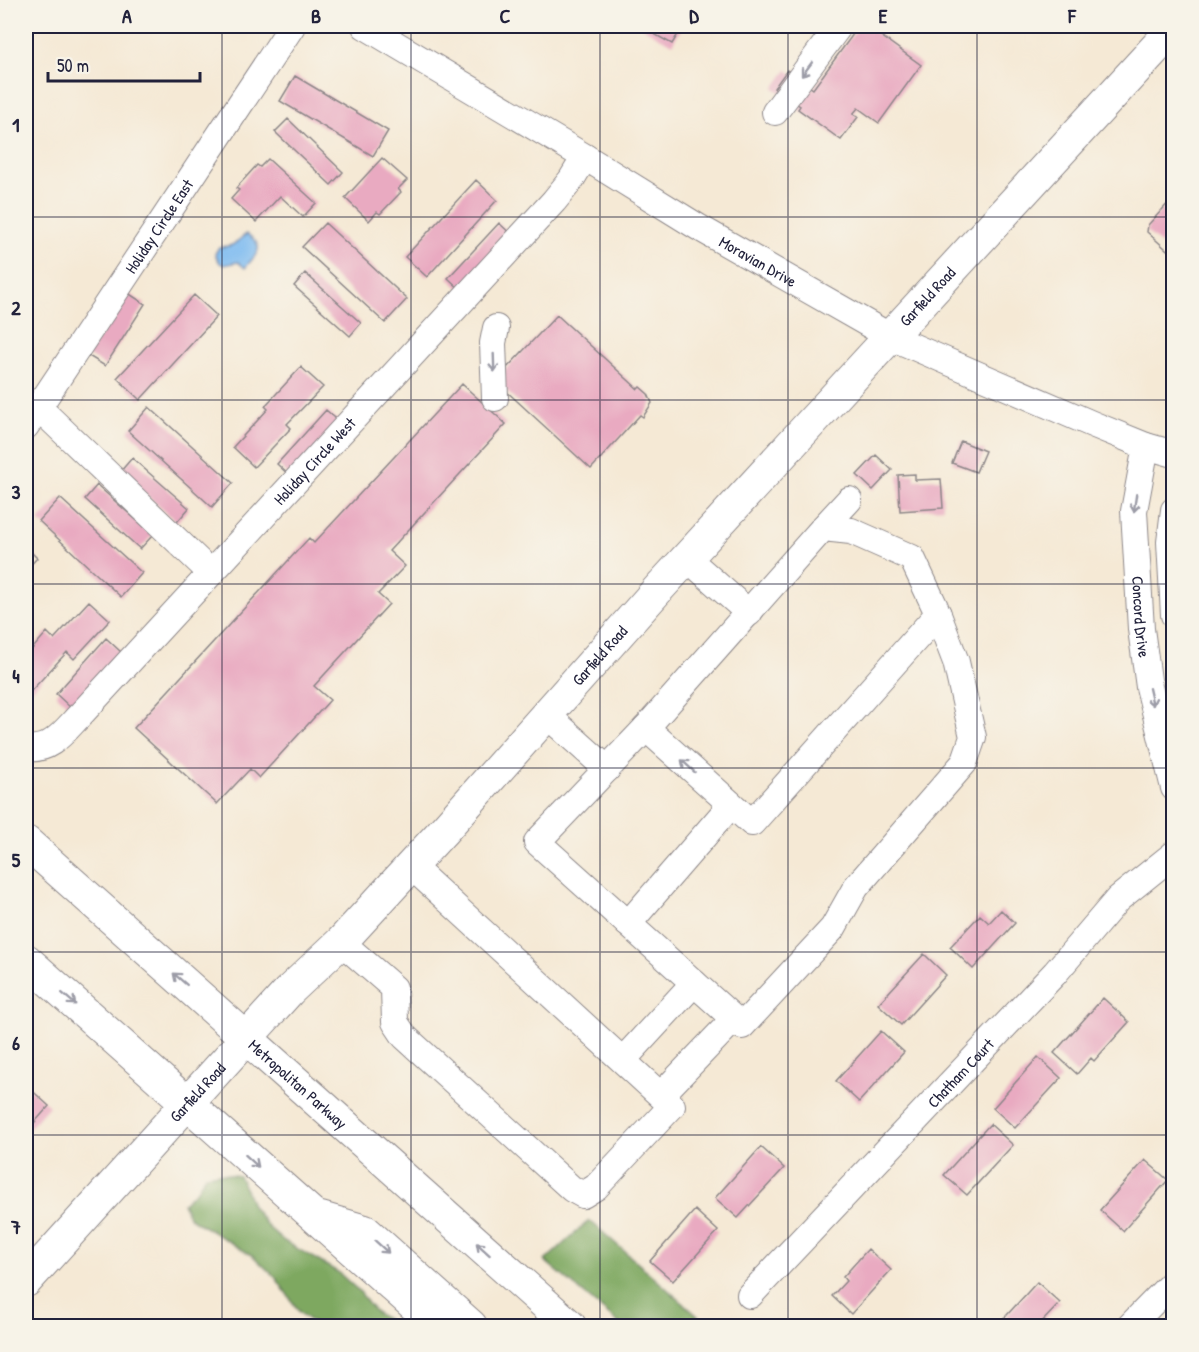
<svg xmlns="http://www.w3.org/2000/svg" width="1199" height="1352" viewBox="0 0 1199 1352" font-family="'Patrick Hand',sans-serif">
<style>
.forest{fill:#7ea860;stroke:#50654e;stroke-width:1.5}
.water{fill:#7ebbf1;stroke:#506e96;stroke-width:1.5}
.building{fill:#e9aac1}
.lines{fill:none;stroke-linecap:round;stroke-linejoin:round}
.minor-casing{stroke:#8c8688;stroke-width:28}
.major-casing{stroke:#8c8688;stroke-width:34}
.minor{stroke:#fff;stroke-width:26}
.major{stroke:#fff;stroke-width:32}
.oneway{stroke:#9c9ca7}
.grid{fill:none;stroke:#22223b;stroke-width:1.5;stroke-opacity:0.55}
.labels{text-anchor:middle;stroke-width:4.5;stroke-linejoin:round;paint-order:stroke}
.street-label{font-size:16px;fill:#22223b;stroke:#f7f3e8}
.neatline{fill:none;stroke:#22223b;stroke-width:2}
.grid-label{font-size:20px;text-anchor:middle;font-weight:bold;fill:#22223b}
</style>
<rect width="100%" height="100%" fill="#f7f3e8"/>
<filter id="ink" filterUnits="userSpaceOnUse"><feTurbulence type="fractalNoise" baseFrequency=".0167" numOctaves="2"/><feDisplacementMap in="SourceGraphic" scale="12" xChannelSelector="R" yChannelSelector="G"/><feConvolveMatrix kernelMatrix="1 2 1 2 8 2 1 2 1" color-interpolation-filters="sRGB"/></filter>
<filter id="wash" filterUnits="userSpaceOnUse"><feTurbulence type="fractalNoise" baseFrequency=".008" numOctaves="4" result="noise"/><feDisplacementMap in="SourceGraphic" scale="24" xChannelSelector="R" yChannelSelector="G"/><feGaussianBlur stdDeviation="1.35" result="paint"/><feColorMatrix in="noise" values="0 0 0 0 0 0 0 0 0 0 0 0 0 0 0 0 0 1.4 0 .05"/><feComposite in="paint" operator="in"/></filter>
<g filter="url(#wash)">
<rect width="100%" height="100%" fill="#f5e9d5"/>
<path class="forest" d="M 219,1173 L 239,1176 L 247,1192 L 252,1206 L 268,1227 L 284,1241 L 338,1272 L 361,1293 L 369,1305 L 378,1314 L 396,1326 L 317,1326 L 300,1313 L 276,1278 L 253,1256 L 190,1218 L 183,1203 L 197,1190 L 205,1175 Z
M 589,1220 L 709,1326 L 622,1326 L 545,1261 Z"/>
<path class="water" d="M 247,234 C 268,248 255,255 245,268 L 238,262 L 224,265 L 220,263 L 215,254 L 219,247 C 223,246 228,247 232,245 C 239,242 240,237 247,234 Z"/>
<g id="blocks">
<path class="building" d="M 640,26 L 683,26 L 672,44 Z
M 859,26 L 867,26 L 921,65 L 879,123 L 858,108 L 853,114 L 858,117 L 841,140 L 798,109 L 800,106 L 774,88 L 787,70 L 813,89 Z
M 295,76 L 388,131 L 373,156 L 280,101 Z
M 288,119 L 343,172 L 331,185 L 275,132 Z
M 382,158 L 407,180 L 398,189 L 401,192 L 380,214 L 377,212 L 369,221 L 345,198 Z
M 268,159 L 316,203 L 303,217 L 280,196 L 256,222 L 231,199 L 239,190 L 236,188 L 257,165 L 260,167 Z
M 476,180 L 497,200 L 427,277 L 405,257 Z
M 1174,197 L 1174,256 L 1147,232 L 1148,225 Z
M 325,223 L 407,299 L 385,323 L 302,247 Z
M 499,223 L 514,237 L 463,292 L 448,278 Z
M 305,273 L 361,323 L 350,336 L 294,286 Z
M 128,293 L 145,304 L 105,366 L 87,355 Z
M 194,295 L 217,316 L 140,400 L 117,378 Z
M 557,315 L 638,389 L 640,387 L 648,394 L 652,403 L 643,417 L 640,415 L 591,469 L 504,389 L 504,371 Z
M 301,367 L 323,387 L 287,424 L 291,428 L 254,467 L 233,447 L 268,409 L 265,406 Z
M 462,384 L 506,424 L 389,551 L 405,566 L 378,594 L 389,604 L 314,686 L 330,700 L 259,778 L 250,769 L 217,804 L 134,728 L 309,538 L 314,543 Z
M 149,407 L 233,483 L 212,507 L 128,431 Z
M 326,410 L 342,424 L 292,478 L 277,464 Z
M 961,441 L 985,451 L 976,472 L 952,463 Z
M 876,455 L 892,470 L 873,490 L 857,475 Z
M 132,458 L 189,508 L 177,522 L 120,472 Z
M 915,474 L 915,480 L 941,479 L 943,508 L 900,511 L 898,475 Z
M 97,485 L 153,535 L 140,549 L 85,499 Z
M 60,498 L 142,573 L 121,597 L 39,521 Z
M 26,547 L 37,558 L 26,570 Z
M 89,601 L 110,620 L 74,659 L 67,652 L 31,691 L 26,686 L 26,656 L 47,632 L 54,639 Z
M 106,638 L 121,652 L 71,708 L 56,694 Z
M 1001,910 L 1015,923 L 973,969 L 950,947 L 980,915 L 989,923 Z
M 924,954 L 946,975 L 901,1025 L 878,1004 Z
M 1103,998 L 1129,1022 L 1094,1061 L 1091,1058 L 1077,1074 L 1054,1053 Z
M 881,1031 L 904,1052 L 859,1102 L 836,1081 Z
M 1038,1057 L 1061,1078 L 1015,1128 L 993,1108 Z
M 26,1085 L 49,1106 L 26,1132 Z
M 990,1124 L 1013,1145 L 967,1195 L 944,1175 Z
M 761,1147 L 784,1168 L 738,1218 L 715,1198 Z
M 1145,1160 L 1168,1180 L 1123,1231 L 1100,1210 Z
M 695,1210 L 718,1231 L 673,1281 L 650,1261 Z
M 868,1249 L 891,1270 L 851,1314 L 832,1296 L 846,1281 L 843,1277 Z
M 1037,1282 L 1060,1303 L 1038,1326 L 997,1326 Z"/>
</g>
</g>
<g filter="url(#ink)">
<use href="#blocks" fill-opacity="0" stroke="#8c8688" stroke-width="1.5"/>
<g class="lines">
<defs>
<g id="minor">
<path id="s1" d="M 365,26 L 585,157 L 698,227 L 891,337 L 1092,424 L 1146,446 L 1174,454"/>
<path d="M 775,112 L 839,26"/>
<path d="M 495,398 L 493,343 L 496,328"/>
<path d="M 38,407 L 211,573"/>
<path id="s2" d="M 26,426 L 292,26"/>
<path id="s3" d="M 1146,446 L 1134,511 L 1141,629 L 1149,687 L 1174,788"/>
<path d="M 1174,510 L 1170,542 L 1174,615"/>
<path d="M 823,528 L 851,531 L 912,558 L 935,607 L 956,662 L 973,737 L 964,763 L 856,887 L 833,928 L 742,1026 L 537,842 L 646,728 Z"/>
<path d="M 823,528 L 849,500"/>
<path d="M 687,558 L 749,613"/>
<path d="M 547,715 L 607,769"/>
<path d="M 646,728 L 752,823 L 938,614"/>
<path id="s4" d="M 26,748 C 51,752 65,730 81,714 L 554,201 L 571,180 L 585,157"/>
<path d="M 628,924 L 731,805"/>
<path d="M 341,942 L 394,988 L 395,1022 L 405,1037 L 572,1189 L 583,1195 L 596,1187 L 672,1106 L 411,866"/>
<path d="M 623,1060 L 694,983"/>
<path d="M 661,1095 L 734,1019"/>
<path id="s5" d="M 750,1295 L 1055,973 L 1118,899 L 1174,854"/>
<path d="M 1130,1326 L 1174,1281"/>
</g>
<g id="major">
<path id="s6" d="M 26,842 L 570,1326"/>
<path d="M 26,960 L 438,1326"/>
<path d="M 321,1218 L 365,1231 L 471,1326"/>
<path id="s7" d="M 26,1281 L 289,991 L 341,942 L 444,830 L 661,586 L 1174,28"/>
</g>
</defs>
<use href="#minor" class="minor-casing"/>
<use href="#major" class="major-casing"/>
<use href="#minor" class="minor"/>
<use href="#major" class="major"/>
</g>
<defs><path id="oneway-shaft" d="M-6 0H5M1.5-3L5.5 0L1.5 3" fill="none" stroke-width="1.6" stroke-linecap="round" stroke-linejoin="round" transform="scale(1.5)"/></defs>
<g class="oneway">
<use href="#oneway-shaft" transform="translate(807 69) rotate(127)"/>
<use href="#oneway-shaft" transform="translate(494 363) rotate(88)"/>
<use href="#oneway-shaft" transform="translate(1135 503) rotate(98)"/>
<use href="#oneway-shaft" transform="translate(1151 697) rotate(77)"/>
<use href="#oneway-shaft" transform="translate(688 766) rotate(-138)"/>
<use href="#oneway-shaft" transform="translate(180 979) rotate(-139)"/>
<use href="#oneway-shaft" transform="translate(69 999) rotate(41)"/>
<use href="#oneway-shaft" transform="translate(252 1161) rotate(42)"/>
<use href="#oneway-shaft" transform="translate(382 1247) rotate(42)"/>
<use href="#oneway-shaft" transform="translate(483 1249) rotate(-138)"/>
</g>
</g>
<path class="grid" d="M 222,26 L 222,1326M 411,26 L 411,1326M 600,26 L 600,1326M 788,26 L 788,1326M 977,26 L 977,1326M 26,217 L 1174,217M 26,400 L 1174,400M 26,584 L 1174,584M 26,768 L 1174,768M 26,952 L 1174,952M 26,1135 L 1174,1135"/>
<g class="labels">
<g class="street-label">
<text dy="6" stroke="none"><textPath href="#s2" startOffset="240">Holiday Circle East</textPath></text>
<text dy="6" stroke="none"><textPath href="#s1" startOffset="458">Moravian Drive</textPath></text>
<text dy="6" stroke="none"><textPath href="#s7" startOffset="1335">Garfield Road</textPath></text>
<text dy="6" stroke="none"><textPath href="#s4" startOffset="412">Holiday Circle West</textPath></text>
<text dy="6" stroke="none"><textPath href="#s3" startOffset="172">Concord Drive</textPath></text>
<text dy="6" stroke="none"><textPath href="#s7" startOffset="849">Garfield Road</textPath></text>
<text dy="6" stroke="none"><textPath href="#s5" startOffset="306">Chatham Court</textPath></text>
<text dy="6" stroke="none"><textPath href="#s6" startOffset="364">Metropolitan Parkway</textPath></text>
<text dy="6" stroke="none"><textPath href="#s7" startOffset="255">Garfield Road</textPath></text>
</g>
</g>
<rect width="1199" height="1352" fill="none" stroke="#f7f3e8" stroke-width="66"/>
<path d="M48 72v9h152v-9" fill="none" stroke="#22223b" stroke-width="3"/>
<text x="57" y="72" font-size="18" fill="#22223b" stroke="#f7f3e8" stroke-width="4.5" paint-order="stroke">50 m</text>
<rect x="33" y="33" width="1133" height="1286" class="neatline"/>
<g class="grid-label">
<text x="127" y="23">A</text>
<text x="316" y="23">B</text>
<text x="505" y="23">C</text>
<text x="694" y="23">D</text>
<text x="883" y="23">E</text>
<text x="1072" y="23">F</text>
<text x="16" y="132">1</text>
<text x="16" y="315">2</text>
<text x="16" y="499">3</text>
<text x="16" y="683">4</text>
<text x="16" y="867">5</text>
<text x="16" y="1050">6</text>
<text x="16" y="1234">7</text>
</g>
</svg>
